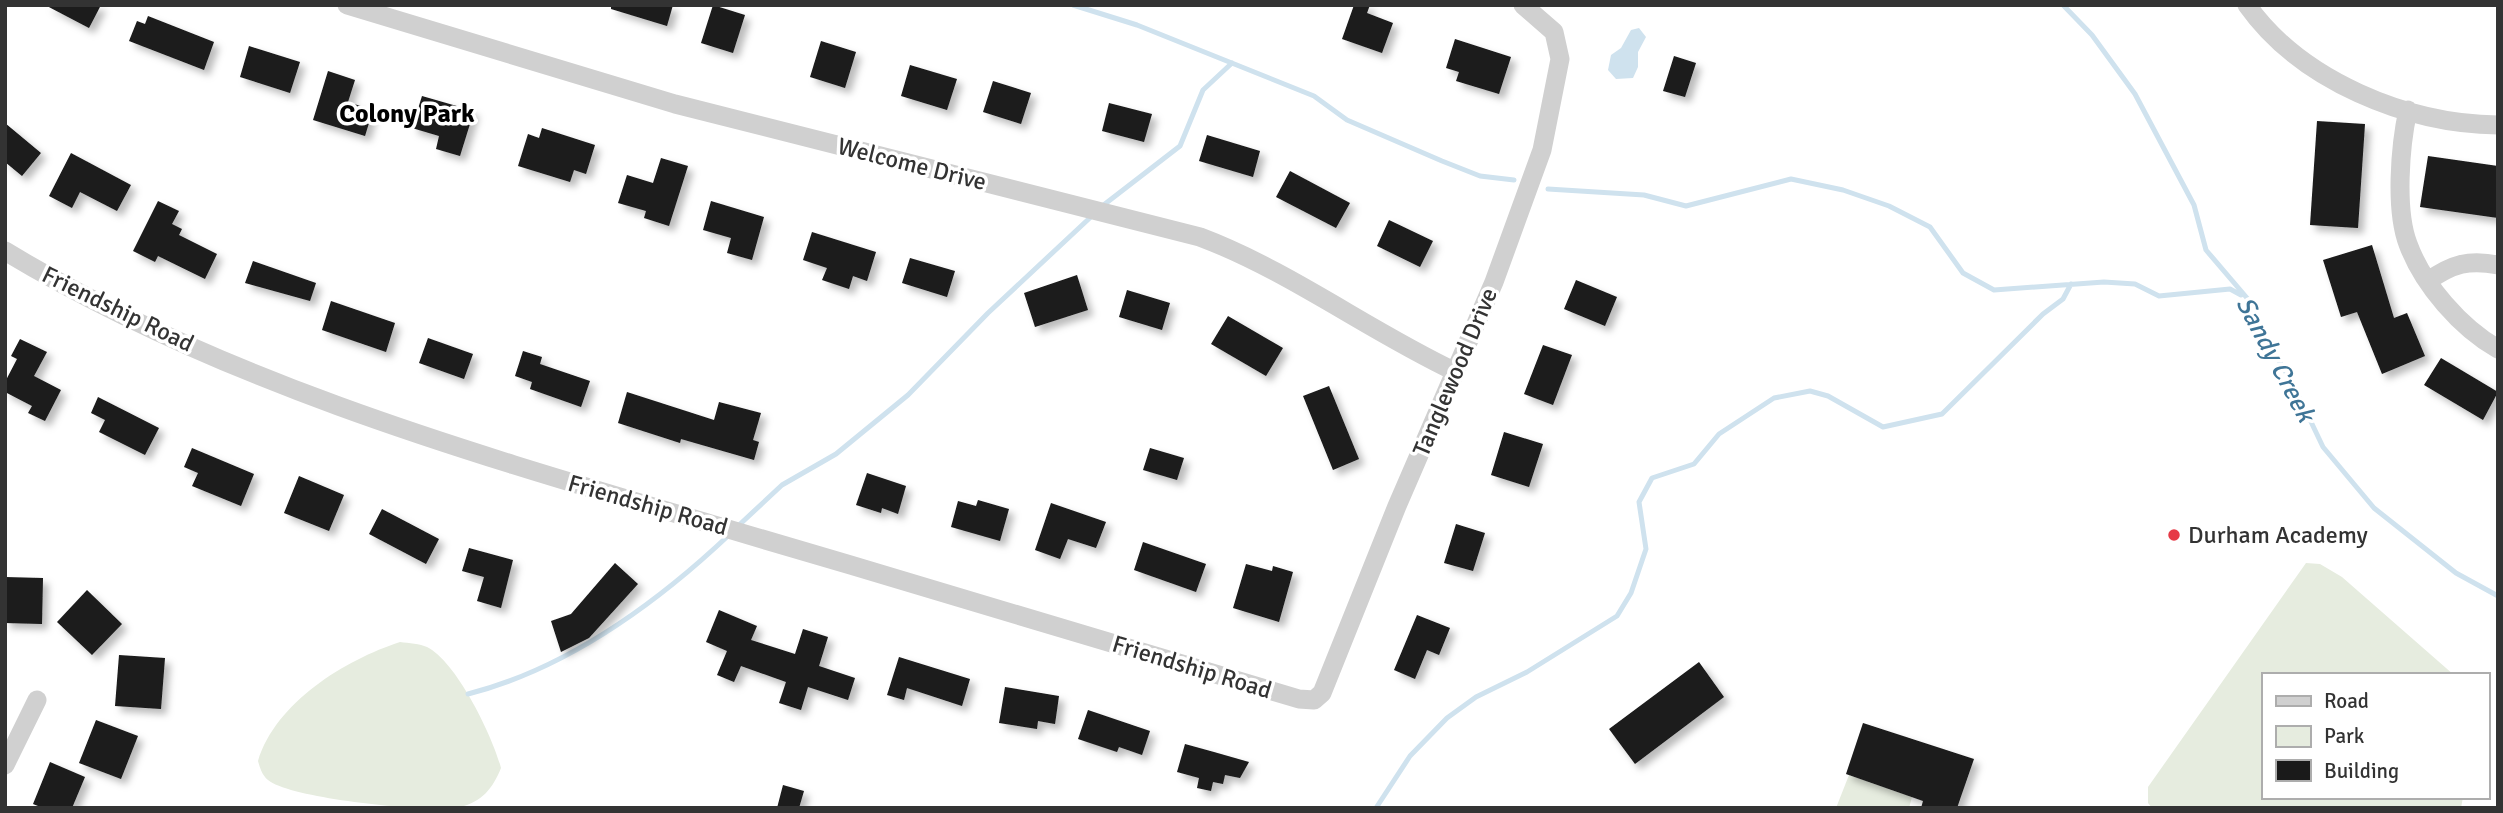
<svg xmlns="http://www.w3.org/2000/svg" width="2503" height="813" viewBox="0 0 2503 813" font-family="Signika,sans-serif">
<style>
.green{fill:#e6ecdf}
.water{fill:#cfe2ee}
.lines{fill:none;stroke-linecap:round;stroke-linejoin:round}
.stream{stroke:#cfe2ee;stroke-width:5}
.building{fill:#1a1a1a;filter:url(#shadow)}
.minor{stroke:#d0d0d0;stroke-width:19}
.poi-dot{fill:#e63946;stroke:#fff;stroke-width:2.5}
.labels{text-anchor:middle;stroke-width:7;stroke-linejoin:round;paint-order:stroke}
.street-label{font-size:24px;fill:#333;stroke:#fff}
.poi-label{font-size:24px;fill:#333;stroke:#fff;text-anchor:start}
.neighbourhood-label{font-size:26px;font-weight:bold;fill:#000;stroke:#fff}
.water-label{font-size:26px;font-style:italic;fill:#3f7597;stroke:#fff}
</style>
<defs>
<filter id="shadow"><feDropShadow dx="5.5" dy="5.5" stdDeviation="3.5" flood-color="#0004"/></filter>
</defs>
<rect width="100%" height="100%" fill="#fff"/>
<path class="green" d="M 2306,563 L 2320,564 L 2342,577 L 2454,675 L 2263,675 L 2263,797 L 2463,797 L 2461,808 L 2152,808 L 2148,803 L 2148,787 Z
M 400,642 C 409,643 420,644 427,647 C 457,662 493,737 501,768 C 493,788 482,802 460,807 C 430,813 291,799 268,780 C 262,775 260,768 258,761 C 276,702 345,660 400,642 Z
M 1849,775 L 1912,797 L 1909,808 L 1836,808 Z"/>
<path class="water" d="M 1639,28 L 1646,37 L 1638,52 L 1638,67 L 1633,78 L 1616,79 L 1608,70 L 1611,55 L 1621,48 L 1631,30 Z"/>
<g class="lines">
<path class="stream" d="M 1073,5 L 1137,25 L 1314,96 L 1347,120 L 1442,161 L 1480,176 L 1514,180
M 2063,5 L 2092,35 L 2135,94 L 2194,205 L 2206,250 L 2247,298 L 2259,328 L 2293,384 L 2323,447 L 2374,508 L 2456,573 L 2498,596
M 1548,189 L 1644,195 L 1686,206 L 1791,179 L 1843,190 L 1889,206 L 1930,227 L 1963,273 L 1994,290 L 2104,282 L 2135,284 L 2159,296 L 2230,289 L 2241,295
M 1101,207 L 1180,146 L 1203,90 L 1232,63
M 737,527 L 782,485 L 836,454 L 908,395 L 988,313 L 1094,214
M 468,694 C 566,669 657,603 730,534
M 1376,808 L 1410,756 L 1447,718 L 1476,697 L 1527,672 L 1617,616 L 1631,593 L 1646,549 L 1639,502 L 1652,478 L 1694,464 L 1719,434 L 1774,398 L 1810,391 L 1828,396 L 1883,427 L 1942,414 L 2043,314 L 2063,299 L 2071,284"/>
</g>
<path class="building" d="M 45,5 L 101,5 L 89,28 Z
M 611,5 L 673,5 L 667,26 L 611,9 Z
M 713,5 L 745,15 L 733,53 L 701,43 Z
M 1354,5 L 1370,5 L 1367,13 L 1393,23 L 1382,53 L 1342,39 Z
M 148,16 L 214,42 L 204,70 L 129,41 L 137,21 L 145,24 Z
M 1455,39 L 1511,57 L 1499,94 L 1456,81 L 1459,72 L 1446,68 Z
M 821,41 L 856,52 L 845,88 L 810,77 Z
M 249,46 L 300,62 L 290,93 L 240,77 Z
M 1674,56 L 1696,63 L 1685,97 L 1663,91 Z
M 910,65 L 957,79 L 947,110 L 901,96 Z
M 328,71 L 355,80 L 348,102 L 373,110 L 365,136 L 313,120 Z
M 993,81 L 1031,93 L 1021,124 L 983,112 Z
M 422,96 L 474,111 L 460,156 L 436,149 L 439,136 L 412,128 Z
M 1109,103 L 1152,114 L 1144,142 L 1102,131 Z
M 2317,121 L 2365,124 L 2358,228 L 2310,225 Z
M 5,123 L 41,153 L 22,176 L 5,162 Z
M 542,128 L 595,145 L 586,174 L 574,170 L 570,182 L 518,166 L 528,134 L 539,138 Z
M 1207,135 L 1260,151 L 1253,177 L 1199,161 Z
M 71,153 L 131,185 L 117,211 L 80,192 L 72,208 L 49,196 Z
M 2428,156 L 2498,166 L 2498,218 L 2420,207 Z
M 661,158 L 688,166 L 669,226 L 644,218 L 646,211 L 618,203 L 627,175 L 653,183 Z
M 1290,171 L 1350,203 L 1336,228 L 1276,197 Z
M 158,201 L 179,211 L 172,224 L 182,229 L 179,235 L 217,254 L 205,279 L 158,256 L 155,262 L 133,251 Z
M 711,201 L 764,217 L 752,260 L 727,253 L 731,238 L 703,230 Z
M 1389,220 L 1433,241 L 1420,267 L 1377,246 Z
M 812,232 L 876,252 L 867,281 L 853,276 L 849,289 L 822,280 L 827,268 L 803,260 Z
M 2372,245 L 2394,318 L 2407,313 L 2425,356 L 2382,374 L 2357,312 L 2341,317 L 2323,260 Z
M 910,258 L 955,271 L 947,297 L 902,283 Z
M 253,261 L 316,283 L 310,301 L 245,283 Z
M 1077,275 L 1088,310 L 1035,327 L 1024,293 Z
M 1576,280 L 1617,297 L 1605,326 L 1564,309 Z
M 1127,290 L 1170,303 L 1162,330 L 1119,317 Z
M 331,301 L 395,323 L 386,352 L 322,330 Z
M 1228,316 L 1283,348 L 1266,376 L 1211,344 Z
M 428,338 L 473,354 L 464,379 L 419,363 Z
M 20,339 L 47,352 L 34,376 L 61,390 L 45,421 L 28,413 L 32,406 L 5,392 L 5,382 L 17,359 L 11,356 Z
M 1543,345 L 1572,355 L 1553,405 L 1524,394 Z
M 523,351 L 542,357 L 540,364 L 590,381 L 581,407 L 530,389 L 532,382 L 515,376 Z
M 2441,358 L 2498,392 L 2483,420 L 2424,385 Z
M 1329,386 L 1359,459 L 1333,470 L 1303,396 Z
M 627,392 L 714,420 L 719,402 L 761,413 L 753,440 L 759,442 L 754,460 L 681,439 L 680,443 L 618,423 Z
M 98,397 L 159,428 L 145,455 L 99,432 L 105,420 L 91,413 Z
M 1504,432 L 1543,444 L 1529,487 L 1491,475 Z
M 192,448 L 254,474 L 241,506 L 192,486 L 198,473 L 184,467 Z
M 1150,448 L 1184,458 L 1177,480 L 1143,470 Z
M 867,473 L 906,486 L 898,514 L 882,508 L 881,513 L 856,505 Z
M 299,476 L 344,495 L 329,531 L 284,513 Z
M 978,500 L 1009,509 L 1000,541 L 951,527 L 958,501 L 976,506 Z
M 1051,503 L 1106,522 L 1096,548 L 1068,539 L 1060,559 L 1035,550 Z
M 382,509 L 439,539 L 426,564 L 369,534 Z
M 1456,524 L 1485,533 L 1473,571 L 1444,563 Z
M 1143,542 L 1206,564 L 1196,592 L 1134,570 Z
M 469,548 L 513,560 L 501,608 L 477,601 L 484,577 L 462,571 Z
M 615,563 L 638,584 L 589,638 L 561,652 L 551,621 L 571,614 Z
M 1246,564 L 1272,571 L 1273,566 L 1293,572 L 1279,622 L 1233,608 Z
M 5,577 L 43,578 L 42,624 L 5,623 Z
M 87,590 L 122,624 L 92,655 L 57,622 Z
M 719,610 L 757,626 L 751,640 L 795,654 L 803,629 L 828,637 L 819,666 L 855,678 L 848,700 L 808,687 L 801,710 L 779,703 L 786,682 L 741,666 L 734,682 L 717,675 L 727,651 L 706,642 Z
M 1417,615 L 1450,628 L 1439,655 L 1427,650 L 1415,679 L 1394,670 Z
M 119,655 L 165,658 L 161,709 L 115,706 Z
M 899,657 L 970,679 L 962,706 L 907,688 L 904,700 L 887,695 Z
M 1699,662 L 1724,697 L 1635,764 L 1609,729 Z
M 1005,687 L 1059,696 L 1055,724 L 1038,721 L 1037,729 L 999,723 Z
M 1088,710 L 1150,731 L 1142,755 L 1119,747 L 1117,752 L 1078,739 Z
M 96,720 L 138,736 L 121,779 L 79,763 Z
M 1863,723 L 1974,759 L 1957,808 L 1921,808 L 1923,801 L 1846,774 Z
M 1185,744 L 1214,752 L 1249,762 L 1240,778 L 1225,775 L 1223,784 L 1213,782 L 1211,791 L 1197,788 L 1199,778 L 1177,772 Z
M 50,762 L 85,777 L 72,808 L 43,808 L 33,804 Z
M 783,785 L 804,791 L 799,808 L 777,808 Z"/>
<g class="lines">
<path class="minor" d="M 347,5 L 675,104 L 1200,237 C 1290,271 1369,331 1456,372
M 2247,5 C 2301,81 2407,124 2498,125
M 2408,110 C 2400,146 2395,210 2408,244 C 2423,285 2461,328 2498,349
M 5,251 C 224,383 474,454 718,526 C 912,583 1106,641 1299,699 L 1314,700 L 1322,693 L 1397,506 L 1494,282 L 1542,150 L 1560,59 L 1554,32 L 1523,5
M 2428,281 C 2452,264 2469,259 2498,265
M 5,765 L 37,700"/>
</g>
<circle class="poi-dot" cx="2174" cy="535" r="7"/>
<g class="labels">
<g class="street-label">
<text transform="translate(912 164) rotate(14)" y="8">Welcome Drive</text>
<text transform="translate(118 309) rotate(26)" y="8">Friendship Road</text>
<text transform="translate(1455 372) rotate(-67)" y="8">Tanglewood Drive</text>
<text transform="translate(648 505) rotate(16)" y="8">Friendship Road</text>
<text transform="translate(1192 667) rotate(17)" y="8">Friendship Road</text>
</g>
<g class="poi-label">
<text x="2188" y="543">Durham Academy</text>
</g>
<g class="neighbourhood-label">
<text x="407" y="122">Colony Park</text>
</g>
<g class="water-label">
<text transform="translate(2276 359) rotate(62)" y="9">Sandy Creek</text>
</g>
</g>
<rect width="2503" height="813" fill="none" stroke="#333333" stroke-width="14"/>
<rect x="2262" y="673" width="228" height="126" fill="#ffffff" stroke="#adadad" stroke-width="2"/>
<rect x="2276" y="696" width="35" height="10" fill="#d0d0d0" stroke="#adadad" stroke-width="2"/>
<text x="2324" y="708" font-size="21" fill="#333333">Road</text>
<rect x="2276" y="726" width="35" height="21" fill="#e6ecdf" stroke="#adadad" stroke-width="2"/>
<text x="2324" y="743" font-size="21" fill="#333333">Park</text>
<rect x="2276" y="760" width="35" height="21" fill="#1a1a1a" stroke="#adadad" stroke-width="2"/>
<text x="2324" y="778" font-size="21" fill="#333333">Building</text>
</svg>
